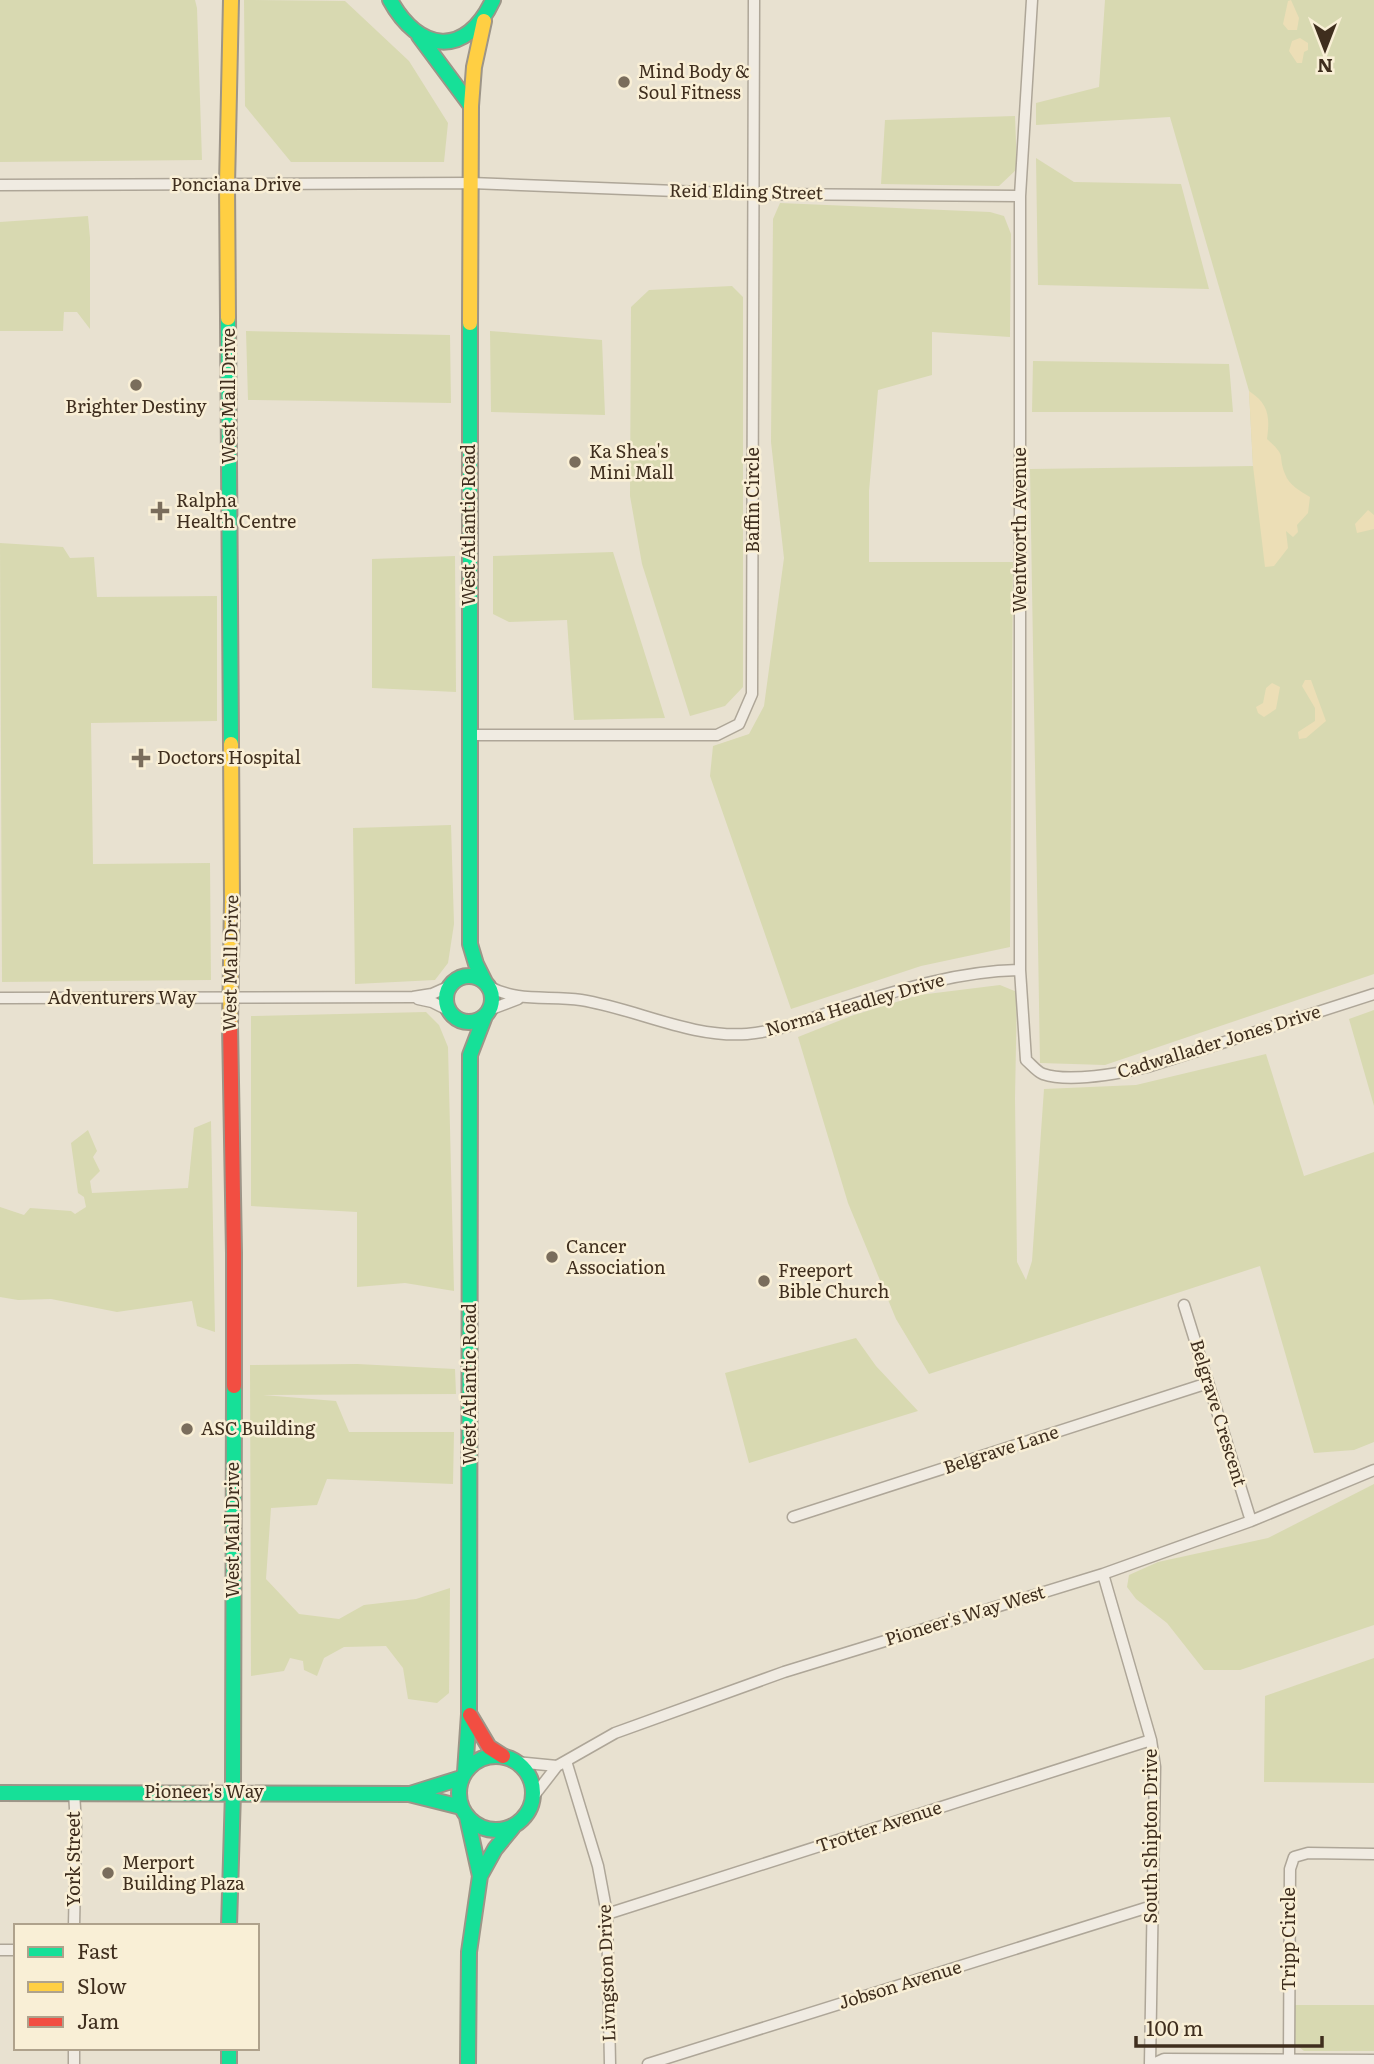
<svg xmlns="http://www.w3.org/2000/svg" width="1374" height="2064" viewBox="0 0 1374 2064" font-family="Literata,serif">
<style>
.green{fill:#d8d9b1}
.sand{fill:#ecdeb6}
.lines{fill:none;stroke-linecap:round;stroke-linejoin:round}
.street-casing{stroke:#aea698;stroke-width:13}
.fast-casing{stroke:#9d9588;stroke-width:18}
.slow-casing{stroke:#9d9588;stroke-width:18}
.jam-casing{stroke:#9d9588;stroke-width:18}
.street{stroke:#f0ebe2;stroke-width:10}
.fast{stroke:#16e098;stroke-width:14}
.slow{stroke:#ffcf43;stroke-width:14}
.jam{stroke:#f24e42;stroke-width:14}
.poi-dot{fill:#7a6d5c;stroke:#f9efd6;stroke-width:2.5}
.labels{text-anchor:middle;stroke-width:5;stroke-linejoin:round;paint-order:stroke}
.poi-label{font-size:18px;fill:#3f2e1e;stroke:#f9efd6;text-anchor:start}
.street-label{font-size:18px;fill:#3f2e1e;stroke:#f9efd6}
</style>
<rect width="100%" height="100%" fill="#e8e1d0"/>
<path class="green" d="M 0,0 L 195,0 L 197,8 L 202,160 L 0,162 Z
M 244,0 L 345,1 L 409,61 L 448,123 L 444,162 L 291,162 L 245,106 Z
M 1105,0 L 1374,0 L 1374,974 L 1105,1065 L 1040,1063 L 1030,469 L 1253,466 L 1249,391 L 1170,117 L 1036,125 L 1036,103 L 1099,87 Z
M 1015,116 L 1017,169 L 999,186 L 881,184 L 885,120 Z
M 1036,158 L 1074,182 L 1181,184 L 1209,289 L 1038,285 Z
M 780,203 L 990,212 L 1004,216 L 1011,234 L 1010,337 L 932,332 L 932,375 L 878,390 L 869,491 L 869,562 L 1013,562 L 1010,947 L 921,966 L 791,1009 L 710,776 L 713,746 L 749,734 L 764,706 L 784,558 L 771,442 L 773,219 Z
M 88,216 L 90,238 L 90,329 L 77,312 L 64,312 L 63,331 L 0,331 L 0,222 Z
M 732,286 L 743,297 L 743,687 L 725,706 L 690,716 L 642,564 L 630,496 L 631,307 L 649,290 Z
M 246,331 L 450,335 L 451,403 L 248,400 Z
M 490,331 L 602,340 L 605,415 L 491,412 Z
M 1033,361 L 1229,364 L 1233,412 L 1032,412 Z
M 0,543 L 63,547 L 70,558 L 94,557 L 97,597 L 217,596 L 217,721 L 91,723 L 93,864 L 210,863 L 211,980 L 2,982 Z
M 613,552 L 665,718 L 574,720 L 567,620 L 509,622 L 493,614 L 493,556 Z
M 455,556 L 456,692 L 372,688 L 372,559 Z
M 451,825 L 454,924 L 448,963 L 435,980 L 355,984 L 353,828 Z
M 1000,985 L 1017,992 L 1015,1098 L 1017,1262 L 1026,1280 L 1032,1261 L 1044,1089 L 1136,1085 L 1266,1054 L 1304,1176 L 1374,1152 L 1374,1442 L 1354,1450 L 1314,1453 L 1260,1266 L 929,1374 L 896,1319 L 848,1203 L 798,1037 L 851,1016 L 919,995 Z
M 1374,1010 L 1374,1106 L 1349,1019 Z
M 426,1012 L 439,1025 L 448,1047 L 454,1291 L 405,1283 L 357,1287 L 357,1212 L 251,1206 L 251,1016 Z
M 211,1121 L 215,1332 L 197,1326 L 192,1301 L 117,1312 L 51,1299 L 18,1300 L 0,1297 L 0,1207 L 24,1215 L 30,1208 L 71,1211 L 75,1214 L 86,1207 L 84,1197 L 78,1193 L 71,1143 L 88,1130 L 97,1151 L 93,1157 L 100,1171 L 90,1181 L 92,1193 L 188,1188 L 194,1128 Z
M 856,1338 L 876,1366 L 918,1411 L 749,1463 L 725,1373 Z
M 357,1364 L 455,1369 L 456,1394 L 263,1395 L 336,1401 L 349,1432 L 454,1432 L 453,1484 L 327,1479 L 317,1505 L 271,1508 L 266,1579 L 299,1614 L 339,1619 L 364,1605 L 416,1599 L 450,1588 L 449,1693 L 437,1703 L 408,1699 L 403,1668 L 386,1646 L 344,1647 L 324,1658 L 317,1676 L 304,1670 L 303,1661 L 290,1658 L 284,1671 L 251,1676 L 250,1365 Z
M 1374,1484 L 1374,1625 L 1240,1670 L 1204,1670 L 1167,1623 L 1136,1599 L 1127,1587 L 1129,1575 L 1158,1562 L 1268,1538 Z
M 1374,1658 L 1374,1783 L 1264,1782 L 1265,1696 Z
M 1293,2005 L 1374,2005 L 1374,2051 L 1304,2051 L 1294,2043 Z"/>
<path class="sand" d="M 1291,0 L 1299,18 L 1297,30 L 1288,30 L 1283,24 L 1288,1 Z
M 1300,38 L 1308,43 L 1308,50 L 1304,52 L 1302,63 L 1297,63 L 1289,51 L 1292,41 Z
M 1249,391 C 1269,404 1270,417 1267,439 C 1288,458 1277,453 1285,474 C 1289,485 1300,491 1310,497 L 1308,513 L 1297,525 L 1298,532 L 1293,537 L 1286,531 L 1288,548 L 1274,566 L 1265,567 L 1253,466 Z
M 1368,510 L 1374,515 L 1374,529 L 1357,533 L 1355,524 Z
M 1305,680 L 1311,680 L 1326,721 L 1306,738 L 1299,739 L 1298,732 L 1315,721 L 1315,708 L 1302,686 Z
M 1272,683 L 1280,687 L 1276,709 L 1264,717 L 1258,713 L 1256,707 L 1263,703 L 1266,688 Z"/>
<g class="lines">
<defs>
<path id="street" d="M 1032,0 L 1020,196 L 1020,970 L 1026,1060 C 1031,1064 1037,1072 1043,1074 C 1069,1083 1121,1073 1147,1067 L 1374,994
M 0,185 L 471,183 L 754,194 L 1020,196
M 469,735 L 717,735 L 739,724 L 752,694 L 754,0
M 488,986 C 518,1003 549,995 581,1000 C 637,1009 690,1038 747,1034 C 781,1031 813,1018 844,1007 C 902,989 959,971 1020,970
M 0,998 L 413,997 L 432,994 L 450,986
M 418,999 L 432,1002 L 450,1011
M 489,1010 L 518,999
M 1184,1305 L 1251,1521
M 793,1517 L 1208,1383
M 1103,1574 L 1151,1740 L 1155,1767 L 1150,2064
M 566,1761 L 598,1866 L 607,1914 L 610,2064
M 516,1762 L 557,1766
M 74,1792 L 76,1825 L 74,1926
M 533,1797 L 557,1766 L 615,1733 L 784,1672 L 1103,1574 L 1251,1521 L 1374,1470
M 607,1914 L 1151,1740
M 0,1950 L 16,1950
M 74,2048 L 74,2064
M 1289,2059 L 1290,1869 L 1294,1857 L 1308,1853 L 1374,1854
M 648,2064 L 1152,1906
M 1153,2064 L 1164,2059 L 1374,2060"/>
<path id="fast" d="M 390,0 C 419,53 466,58 493,0
M 419,36 L 471,106
M 228,318 L 231,744
M 470,323 L 470,944 L 476,964 L 485,982
M446 999a23 23 0 1 1 46 0a23 23 0 1 1-46 0Z
M459 1793a37 37 0 1 1 74 0a37 37 0 1 1-74 0Z
M 465,1772 L 469,1714 L 470,1055 L 485,1016
M 0,1793 L 409,1794 L 461,1807
M 410,1794 L 461,1778
M 467,1817 L 480,1876
M 229,1926 L 233,1792 L 234,1386
M 229,2048 L 229,2064
M 468,2064 L 469,1952 L 480,1876 L 495,1849 L 513,1827"/>
<path id="slow" d="M 228,318 L 227,185 L 231,0
M 470,323 L 471,106 L 474,67 L 484,21
M 230,1025 L 232,901 L 231,744"/>
<path id="jam" d="M 230,1025 L 234,1253 L 234,1386
M 470,1715 L 489,1747 L 503,1756"/>
</defs>
<use href="#street" class="street-casing"/>
<use href="#fast" class="fast-casing"/>
<use href="#slow" class="slow-casing"/>
<use href="#jam" class="jam-casing"/>
<use href="#street" class="street"/>
<use href="#fast" class="fast"/>
<use href="#slow" class="slow"/>
<use href="#jam" class="jam"/>
</g>
<g class="poi-dot">
<circle cx="624" cy="82" r="7"/>
<circle cx="136" cy="385" r="7"/>
<circle cx="575" cy="462" r="7"/>
<path d="M156.5 500.5h7v7h7v7h-7v7h-7v-7h-7v-7h7z"/>
<path d="M137.5 747.5h7v7h7v7h-7v7h-7v-7h-7v-7h7z"/>
<circle cx="552" cy="1257" r="7"/>
<circle cx="764" cy="1281" r="7"/>
<circle cx="187" cy="1429" r="7"/>
<circle cx="108" cy="1873" r="7"/>
</g>
<g class="labels">
<g class="poi-label">
<text x="638" y="78">Mind Body &amp;<tspan x="638" dy="21">Soul Fitness</tspan></text>
<text x="136" y="413" text-anchor="middle">Brighter Destiny</text>
<text x="589" y="458">Ka Shea's<tspan x="589" dy="21">Mini Mall</tspan></text>
<text x="176" y="507">Ralpha<tspan x="176" dy="21">Health Centre</tspan></text>
<text x="157" y="764">Doctors Hospital</text>
<text x="566" y="1253">Cancer<tspan x="566" dy="21">Association</tspan></text>
<text x="778" y="1277">Freeport<tspan x="778" dy="21">Bible Church</tspan></text>
<text x="201" y="1435">ASC Building</text>
<text x="122" y="1869">Merport<tspan x="122" dy="21">Building Plaza</tspan></text>
</g>
<g class="street-label">
<text x="236" y="191">Ponciana Drive</text>
<text transform="translate(746 192) rotate(1)" y="6">Reid Elding Street</text>
<text transform="translate(229 396) rotate(-90)" y="6">West Mall Drive</text>
<text transform="translate(753 500) rotate(-90)" y="6">Baffin Circle</text>
<text transform="translate(469 525) rotate(-90)" y="6">West Atlantic Road</text>
<text transform="translate(1020 530) rotate(-90)" y="6">Wentworth Avenue</text>
<text transform="translate(231 963) rotate(-89)" y="6">West Mall Drive</text>
<text x="122" y="1004">Adventurers Way</text>
<text transform="translate(855 1005) rotate(-16)" y="6">Norma Headley Drive</text>
<text transform="translate(1219 1042) rotate(-17)" y="6">Cadwallader Jones Drive</text>
<text transform="translate(470 1384) rotate(-90)" y="6">West Atlantic Road</text>
<text transform="translate(1218 1413) rotate(73)" y="6">Belgrave Crescent</text>
<text transform="translate(1001 1450) rotate(-18)" y="6">Belgrave Lane</text>
<text transform="translate(233 1530) rotate(-90)" y="6">West Mall Drive</text>
<text transform="translate(965 1616) rotate(-17)" y="6">Pioneer's Way West</text>
<text x="204" y="1798">Pioneer's Way</text>
<text transform="translate(879 1827) rotate(-18)" y="6">Trotter Avenue</text>
<text transform="translate(1151 1836) rotate(-90)" y="6">South Shipton Drive</text>
<text transform="translate(74 1859) rotate(-90)" y="6">York Street</text>
<text transform="translate(1289 1939) rotate(-90)" y="6">Tripp Circle</text>
<text transform="translate(607 1973) rotate(-92)" y="6">Livngston Drive</text>
<text transform="translate(900 1985) rotate(-17)" y="6">Jobson Avenue</text>
</g>
</g>
<rect x="14" y="1924" width="245" height="126" fill="#f9efd6" stroke="#afa28c" stroke-width="2"/>
<rect x="28" y="1947" width="35" height="10" fill="#16e098" stroke="#afa28c" stroke-width="2"/>
<text x="77" y="1959" font-size="21" fill="#3f2e1e">Fast</text>
<rect x="28" y="1982" width="35" height="10" fill="#ffcf43" stroke="#afa28c" stroke-width="2"/>
<text x="77" y="1994" font-size="21" fill="#3f2e1e">Slow</text>
<rect x="28" y="2017" width="35" height="10" fill="#f24e42" stroke="#afa28c" stroke-width="2"/>
<text x="77" y="2029" font-size="21" fill="#3f2e1e">Jam</text>
<g transform="translate(1325 49) rotate(180)" stroke="#f9efd6" stroke-width="5" paint-order="stroke">
<path d="M0-5L12 26L0 18L-12 26Z" fill="#3f2e1e"/>
<text y="-10" font-size="19" font-weight="bold" text-anchor="middle" fill="#3f2e1e">N</text>
</g>
<path d="M1136 2036v10h186v-10" fill="none" stroke="#3f2e1e" stroke-width="3.5"/>
<text x="1146" y="2036" font-size="21" fill="#3f2e1e" stroke="#f9efd6" stroke-width="5" paint-order="stroke">100 m</text>
</svg>
